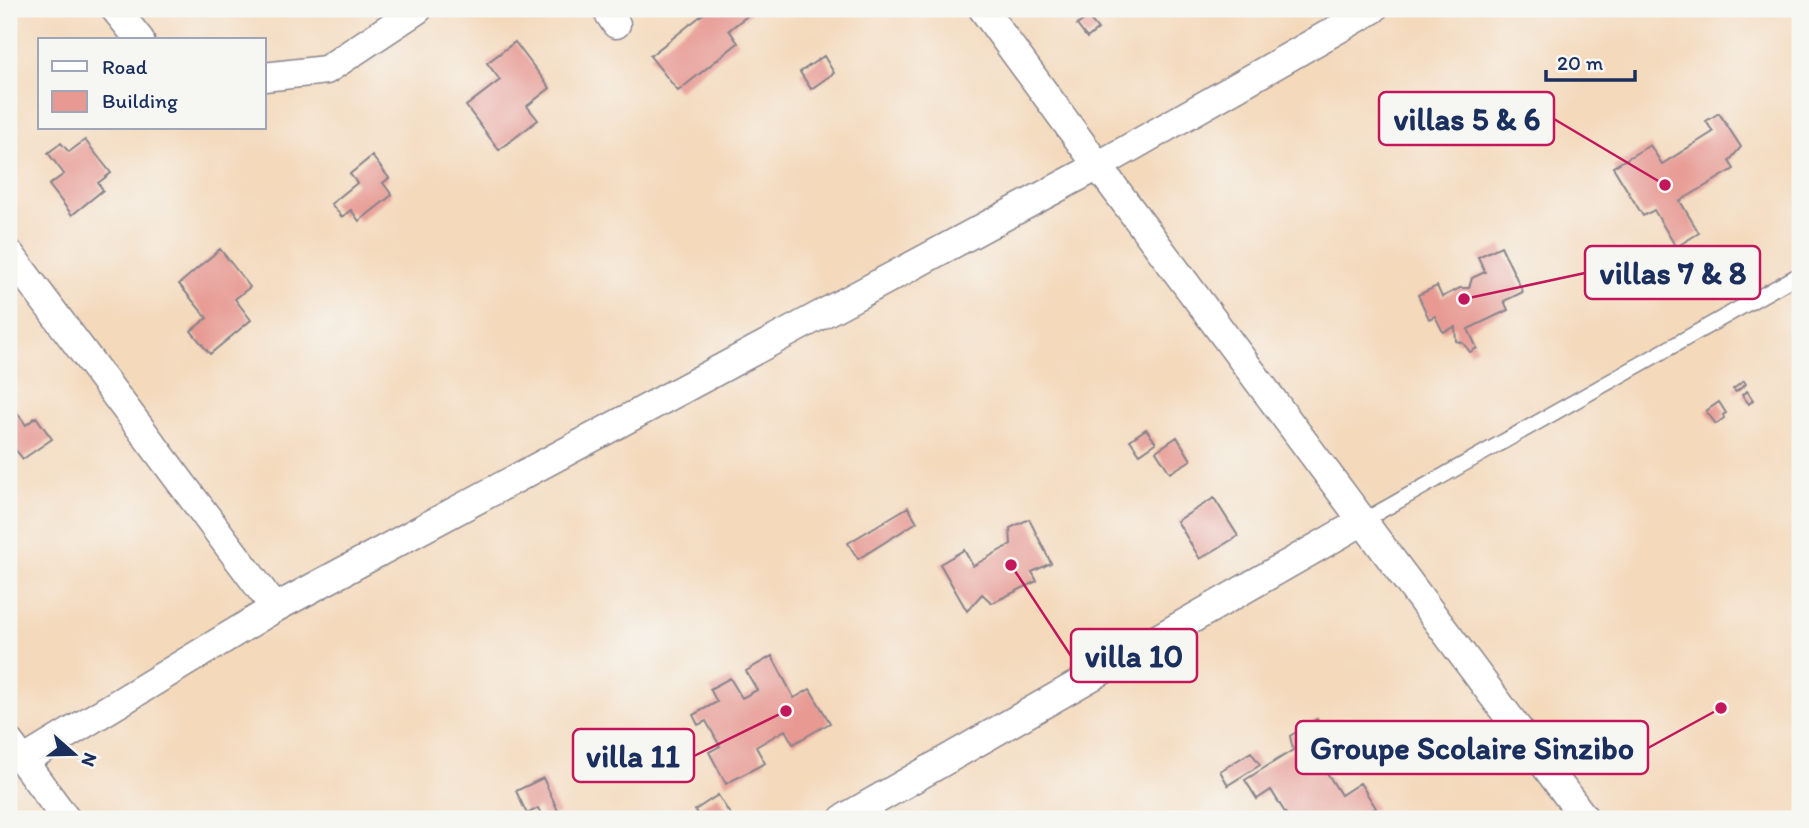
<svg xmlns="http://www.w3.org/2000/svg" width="1809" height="828" viewBox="0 0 1809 828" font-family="Itim,sans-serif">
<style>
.building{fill:#e79992}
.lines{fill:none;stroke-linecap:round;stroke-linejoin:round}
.lane-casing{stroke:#88848c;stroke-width:17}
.street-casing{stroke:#88848c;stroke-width:31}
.lane{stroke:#fff;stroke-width:14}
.street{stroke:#fff;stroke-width:28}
.leader{fill:none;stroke:#c2185b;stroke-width:2.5}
.callout-dot{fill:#c2185b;stroke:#f6f6f2;stroke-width:2.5}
.callout{fill:#f6f6f2;stroke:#c2185b;stroke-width:2.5}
.callout-label{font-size:32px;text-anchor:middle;font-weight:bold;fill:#1b2f5e}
</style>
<rect width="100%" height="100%" fill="#f6f6f2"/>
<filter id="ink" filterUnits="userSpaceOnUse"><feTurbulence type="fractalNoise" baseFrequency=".0143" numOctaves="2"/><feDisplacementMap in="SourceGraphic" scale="14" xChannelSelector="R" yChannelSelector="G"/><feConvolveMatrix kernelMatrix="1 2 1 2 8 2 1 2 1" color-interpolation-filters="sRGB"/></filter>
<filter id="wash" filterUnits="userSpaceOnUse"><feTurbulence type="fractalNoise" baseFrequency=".00686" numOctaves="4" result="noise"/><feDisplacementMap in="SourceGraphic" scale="28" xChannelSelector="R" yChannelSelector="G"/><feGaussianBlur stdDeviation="1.57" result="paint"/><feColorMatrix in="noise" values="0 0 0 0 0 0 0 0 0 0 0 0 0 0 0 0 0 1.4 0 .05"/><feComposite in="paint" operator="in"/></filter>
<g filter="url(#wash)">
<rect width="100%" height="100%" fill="#f4d9bb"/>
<g id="blocks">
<path class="building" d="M 705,9 L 748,9 L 751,13 L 729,30 L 738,43 L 678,91 L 650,56 L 707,11 Z
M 1088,17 L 1098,29 L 1087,38 L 1077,25 Z
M 515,42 L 550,88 L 527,106 L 538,120 L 499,150 L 466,106 L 500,80 L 487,63 Z
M 824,56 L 834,73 L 811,89 L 800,72 Z
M 1719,113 L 1741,147 L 1729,161 L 1734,169 L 1680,201 L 1699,233 L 1676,247 L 1654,210 L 1643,216 L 1613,167 L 1650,145 L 1662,164 L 1713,132 L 1706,121 Z
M 85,140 L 111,173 L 98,183 L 103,190 L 72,215 L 49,185 L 64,174 L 48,153 L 61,143 L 69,152 Z
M 372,156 L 389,178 L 383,183 L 392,195 L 359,221 L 351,210 L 342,217 L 331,204 L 357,183 L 350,174 Z
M 1501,246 L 1523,292 L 1504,301 L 1508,310 L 1468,329 L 1477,348 L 1470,352 L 1463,343 L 1456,341 L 1455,327 L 1443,332 L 1435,316 L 1429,319 L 1418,295 L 1437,286 L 1442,297 L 1460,288 L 1469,288 L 1472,278 L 1485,272 L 1478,257 Z
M 220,249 L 250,287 L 235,299 L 251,320 L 210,354 L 191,331 L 207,318 L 179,284 Z
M 1744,381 L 1746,384 L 1736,392 L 1733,389 Z
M 1747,391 L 1753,400 L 1749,404 L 1742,395 Z
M 9,401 L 26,425 L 36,417 L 52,439 L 23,459 L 9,442 Z
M 1719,402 L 1726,413 L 1723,415 L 1724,418 L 1716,424 L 1706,411 Z
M 1146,429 L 1156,443 L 1140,454 L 1130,440 Z
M 1177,437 L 1191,460 L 1170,473 L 1156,451 Z
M 1214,498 L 1238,536 L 1200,559 L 1177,521 Z
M 908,507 L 917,522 L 858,559 L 848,543 Z
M 1029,519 L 1051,563 L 1032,572 L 1037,581 L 992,603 L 982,594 L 967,611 L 940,564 L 964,550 L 973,566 L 1011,544 L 1010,528 Z
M 772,656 L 794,698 L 810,689 L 830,723 L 793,744 L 785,730 L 766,741 L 756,747 L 765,763 L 726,784 L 709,752 L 720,746 L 706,721 L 698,725 L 693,715 L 717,702 L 710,689 L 730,678 L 742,698 L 757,690 L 746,671 Z
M 1317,719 L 1336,749 L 1319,760 L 1341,795 L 1360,783 L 1376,808 L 1358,819 L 1289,819 L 1271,790 L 1257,799 L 1245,780 L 1293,750 L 1290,736 Z
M 1251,752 L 1260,765 L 1228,785 L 1220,771 Z
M 543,778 L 559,813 L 546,819 L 544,819 L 538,808 L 527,814 L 516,791 Z
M 718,795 L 733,819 L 700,819 L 695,810 Z"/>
</g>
</g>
<g filter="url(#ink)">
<use href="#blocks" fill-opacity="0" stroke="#88848c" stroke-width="2"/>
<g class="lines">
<defs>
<path id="lane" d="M 1363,521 L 1800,274"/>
<path id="street" d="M 115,9 L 140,40
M 606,9 L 616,24
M 983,9 L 1098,166 L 1585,819
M 264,77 L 326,70 L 418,9
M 9,253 L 275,608
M 9,742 L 66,819
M 23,761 L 275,608 L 1098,166 L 1373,9
M 843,819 L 1363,521"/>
</defs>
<use href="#lane" class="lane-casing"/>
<use href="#street" class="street-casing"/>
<use href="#lane" class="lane"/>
<use href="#street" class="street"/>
</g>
</g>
<path class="leader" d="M1665 185L1554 119M1464 299L1585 273M1011 565L1071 656M1721 708L1648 748M786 711L694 756"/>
<g class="callout-dot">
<circle cx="1665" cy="185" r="7"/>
<circle cx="1464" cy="299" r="7"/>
<circle cx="1011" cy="565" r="7"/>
<circle cx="1721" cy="708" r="7"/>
<circle cx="786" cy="711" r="7"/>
</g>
<g class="callout">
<rect x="1379" y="92" width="175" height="53" rx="7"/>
<rect x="1585" y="246" width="175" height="53" rx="7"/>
<rect x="1071" y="629" width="126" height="53" rx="7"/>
<rect x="1296" y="721" width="352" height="53" rx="7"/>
<rect x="573" y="729" width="121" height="53" rx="7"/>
</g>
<g class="callout-label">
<text x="1467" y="130">villas 5 &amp; 6</text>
<text x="1673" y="284">villas 7 &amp; 8</text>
<text x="1134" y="667">villa 10</text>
<text x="1472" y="759">Groupe Scolaire Sinzibo</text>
<text x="633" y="767">villa 11</text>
</g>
<rect width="1809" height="828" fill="none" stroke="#f6f6f2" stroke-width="35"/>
<rect x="38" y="38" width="228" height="91" fill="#f6f6f2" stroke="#9ea6b7" stroke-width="2"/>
<rect x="52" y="61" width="35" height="10" fill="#ffffff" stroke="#9ea6b7" stroke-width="2"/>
<text x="102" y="74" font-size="21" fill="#1b2f5e">Road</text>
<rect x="52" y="91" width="35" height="21" fill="#e79992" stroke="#9ea6b7" stroke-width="2"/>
<text x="102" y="108" font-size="21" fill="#1b2f5e">Building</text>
<g transform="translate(74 754) rotate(110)" stroke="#f6f6f2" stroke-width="5" paint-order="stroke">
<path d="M0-5L12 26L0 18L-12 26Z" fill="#1b2f5e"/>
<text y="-10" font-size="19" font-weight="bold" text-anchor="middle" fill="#1b2f5e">N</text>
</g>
<path d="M1546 70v10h89v-10" fill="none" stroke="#1b2f5e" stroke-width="3.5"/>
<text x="1557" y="70" font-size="21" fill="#1b2f5e" stroke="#f6f6f2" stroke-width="5" paint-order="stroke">20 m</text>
</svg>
